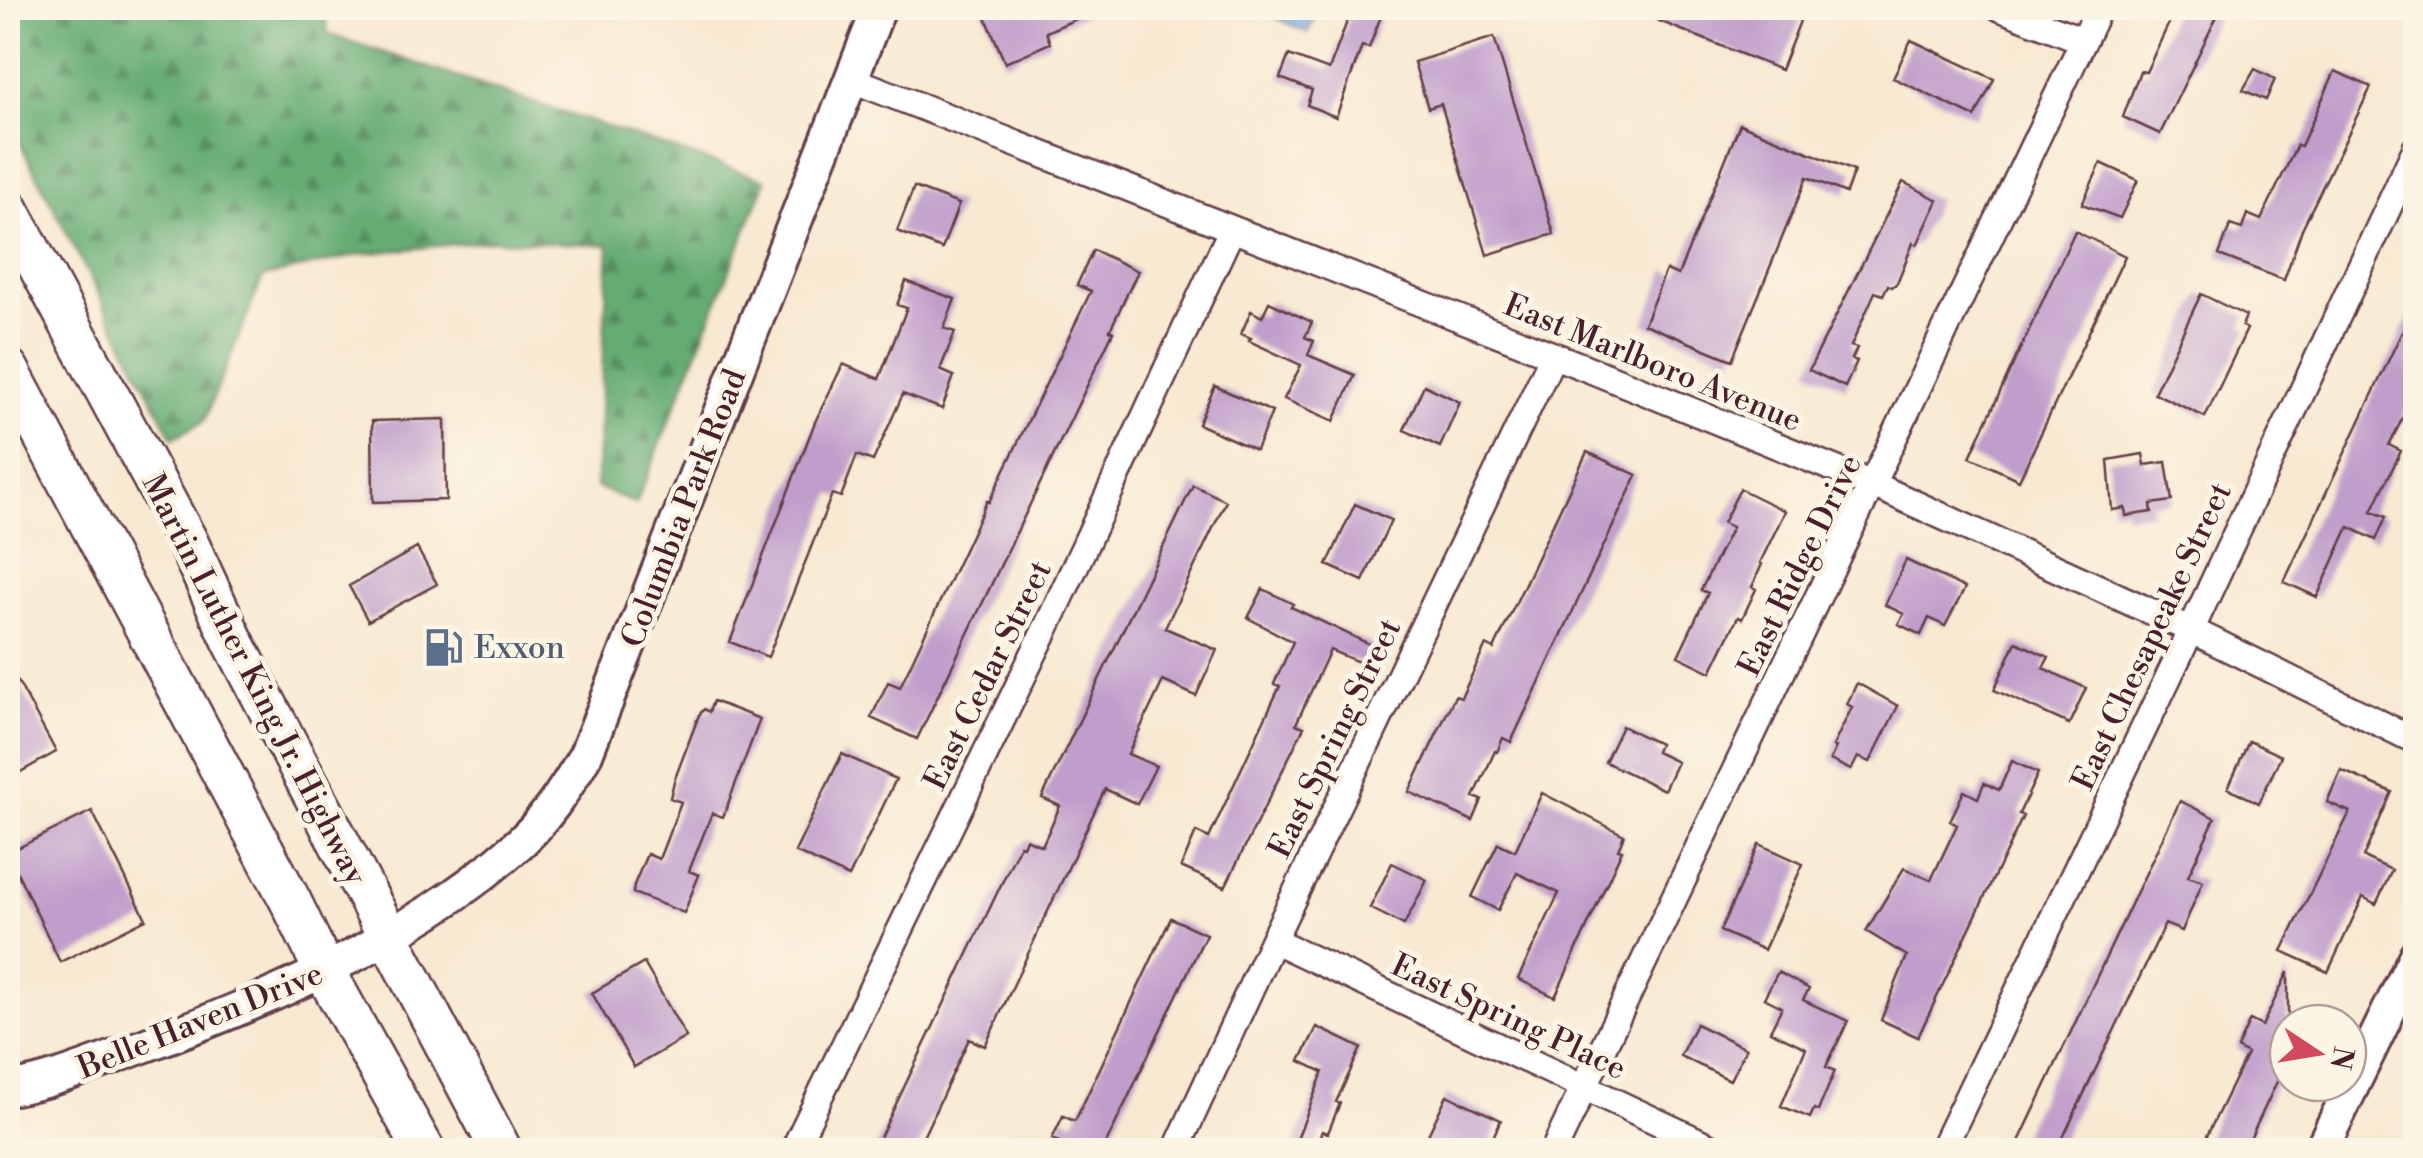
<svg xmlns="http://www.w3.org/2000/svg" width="2423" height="1158" viewBox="0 0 2423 1158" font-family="'Libre Bodoni',serif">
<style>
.forest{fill:url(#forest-firs);stroke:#58664f;stroke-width:2.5}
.water{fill:url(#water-ripples);stroke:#606286;stroke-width:2.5}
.building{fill:#bf9ecb}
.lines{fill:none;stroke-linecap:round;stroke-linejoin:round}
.minor-casing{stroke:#643d44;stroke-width:30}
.tertiary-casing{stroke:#643d44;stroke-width:38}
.primary-casing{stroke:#643d44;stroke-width:45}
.minor{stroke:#fff;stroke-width:25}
.tertiary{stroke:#fff;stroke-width:32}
.primary{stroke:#fff;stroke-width:40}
.labels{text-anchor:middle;stroke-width:10;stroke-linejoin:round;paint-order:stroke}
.street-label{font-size:32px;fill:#4a1f2b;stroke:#fcf5e5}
.service-label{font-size:32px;fill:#4e5e75;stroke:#fcf5e5;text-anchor:start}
</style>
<defs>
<pattern id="forest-firs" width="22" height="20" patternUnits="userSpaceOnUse" patternTransform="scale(2.5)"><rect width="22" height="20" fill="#65ac73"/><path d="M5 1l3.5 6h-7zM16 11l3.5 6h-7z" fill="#558b5f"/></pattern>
<pattern id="water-ripples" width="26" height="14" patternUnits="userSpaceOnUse" patternTransform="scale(2.5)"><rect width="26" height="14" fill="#77a6e1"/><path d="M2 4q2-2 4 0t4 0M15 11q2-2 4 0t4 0" fill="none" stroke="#6487b7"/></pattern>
</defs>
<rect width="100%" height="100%" fill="#fcf5e5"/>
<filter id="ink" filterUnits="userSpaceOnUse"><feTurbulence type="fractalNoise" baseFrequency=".01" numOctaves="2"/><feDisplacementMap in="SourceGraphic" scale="20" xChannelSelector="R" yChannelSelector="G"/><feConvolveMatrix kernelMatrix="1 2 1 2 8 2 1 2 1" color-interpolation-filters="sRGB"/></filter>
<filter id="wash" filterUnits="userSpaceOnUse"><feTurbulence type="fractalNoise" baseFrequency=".0048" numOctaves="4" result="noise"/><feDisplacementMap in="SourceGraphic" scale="40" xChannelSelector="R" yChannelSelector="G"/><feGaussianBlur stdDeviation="2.25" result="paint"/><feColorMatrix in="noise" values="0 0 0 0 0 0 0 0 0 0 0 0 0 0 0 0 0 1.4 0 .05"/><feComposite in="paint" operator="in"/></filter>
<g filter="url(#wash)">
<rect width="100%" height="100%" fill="#f8e9d2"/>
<path class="forest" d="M 8,8 L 324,8 L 328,34 L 766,180 L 636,504 L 596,487 L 609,245 L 493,240 L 362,254 L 263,277 L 204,421 L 173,438 L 8,120 Z"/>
<path class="water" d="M 1257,8 L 1318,8 L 1308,33 Z"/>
<g id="blocks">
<path class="building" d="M 982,8 L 1102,8 L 1046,32 L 1050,43 L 1005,63 Z
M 1352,8 L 1384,8 L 1369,48 L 1362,46 L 1336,117 L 1307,105 L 1312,90 L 1280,78 L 1289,55 L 1329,70 Z
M 1627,8 L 1805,8 L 1781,70 Z
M 2176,8 L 2221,8 L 2160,134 L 2123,117 L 2140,71 L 2146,72 Z
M 1494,37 L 1554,234 L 1487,255 L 1441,104 L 1428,108 L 1414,62 Z
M 1911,40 L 1994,79 L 1975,117 L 1893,78 Z
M 2255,69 L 2275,79 L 2266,100 L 2243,90 Z
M 2335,71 L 2371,87 L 2302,229 L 2284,280 L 2219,255 L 2230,225 L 2242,229 L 2247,214 L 2261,220 L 2297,145 L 2301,146 Z
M 1740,124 L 1854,171 L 1846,193 L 1807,177 L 1732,360 L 1644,324 L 1666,270 L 1678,275 Z
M 2101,163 L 2138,180 L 2120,218 L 2082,204 Z
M 1903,182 L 1938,200 L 1917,245 L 1913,243 L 1897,283 L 1892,287 L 1888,285 L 1883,295 L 1875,292 L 1851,346 L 1857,348 L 1852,359 L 1857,361 L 1845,387 L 1809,370 Z
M 914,187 L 959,204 L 942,249 L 897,231 Z
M 2075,231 L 2125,256 L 2019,480 L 1970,457 Z
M 1093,250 L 1138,271 L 1110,330 L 1113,332 L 917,739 L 871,718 L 888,682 L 900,687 L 987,501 L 989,502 L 1091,291 L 1077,285 Z
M 906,281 L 955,299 L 944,328 L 955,332 L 940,370 L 954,376 L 942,409 L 903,394 L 873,461 L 857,455 L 841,497 L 832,494 L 768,657 L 730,642 L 815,422 L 843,364 L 879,379 L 907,308 L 897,305 Z
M 2201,294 L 2246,316 L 2242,326 L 2247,329 L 2205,417 L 2154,393 Z
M 1269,302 L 1312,322 L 1305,337 L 1314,341 L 1308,355 L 1355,375 L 1334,421 L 1284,399 L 1301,365 L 1249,341 L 1251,338 L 1241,334 L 1251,311 L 1262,317 Z
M 2416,302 L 2416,392 L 2389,445 L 2401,451 L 2372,511 L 2386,517 L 2376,540 L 2349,527 L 2317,597 L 2284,582 Z
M 1424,385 L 1460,402 L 1440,447 L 1404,430 Z
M 1215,386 L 1272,412 L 1256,450 L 1198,424 Z
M 445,419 L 446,500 L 373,502 L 372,421 Z
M 1587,452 L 1637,475 L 1511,742 L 1503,738 L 1497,752 L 1495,751 L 1474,797 L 1482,800 L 1473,821 L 1409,792 L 1455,696 L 1461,698 L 1486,645 L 1494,649 Z
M 2143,454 L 2145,465 L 2166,462 L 2172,501 L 2151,504 L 2152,512 L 2126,516 L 2125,508 L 2112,510 L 2108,460 Z
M 1193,485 L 1226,501 L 1165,628 L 1217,650 L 1196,696 L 1163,681 L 1128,754 L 1156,766 L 1137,804 L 1105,789 L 985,1046 L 969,1039 L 917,1150 L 874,1150 L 1020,845 L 1023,846 L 1026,839 L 1042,846 L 1060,806 L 1042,798 Z
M 1740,489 L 1785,511 L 1760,563 L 1762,564 L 1752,587 L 1756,589 L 1742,619 L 1738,617 L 1711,672 L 1678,656 L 1708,593 L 1701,590 L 1732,527 L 1723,523 Z
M 1355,504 L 1391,520 L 1363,581 L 1327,565 Z
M 417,548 L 437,584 L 368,621 L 349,586 Z
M 1906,560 L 1965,588 L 1945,626 L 1929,618 L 1921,635 L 1898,624 L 1904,614 L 1885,605 Z
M 1263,589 L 1293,604 L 1291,607 L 1382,650 L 1373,668 L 1330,650 L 1296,724 L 1304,727 L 1225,887 L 1181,867 L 1196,832 L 1209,838 L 1280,686 L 1274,684 L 1293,642 L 1248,618 Z
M 2016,642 L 2049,657 L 2043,668 L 2086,688 L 2069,724 L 1994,690 Z
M 8,663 L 56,752 L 8,779 Z
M 1857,683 L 1898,706 L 1870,762 L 1858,757 L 1851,770 L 1830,760 L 1836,747 L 1833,746 L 1852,707 L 1847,704 Z
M 713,701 L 760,719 L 723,817 L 712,813 L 689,871 L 699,875 L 684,913 L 633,893 L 634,885 L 647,854 L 659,859 L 681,802 L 670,798 L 674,781 L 699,715 L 704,709 L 709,712 Z
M 1622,726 L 1659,744 L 1656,752 L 1677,762 L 1664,790 L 1605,762 Z
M 2249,741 L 2281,756 L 2259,803 L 2228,788 Z
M 842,754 L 896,779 L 849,877 L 795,852 Z
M 2012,761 L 2038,773 L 2019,814 L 2023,816 L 1918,1037 L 1881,1020 L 1907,956 L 1866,931 L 1904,868 L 1931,880 L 1957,825 L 1950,821 L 1964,791 L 1978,798 L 1984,783 L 1999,790 Z
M 2341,770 L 2392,792 L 2363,857 L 2392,870 L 2376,904 L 2363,897 L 2328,972 L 2282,951 L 2350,812 L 2327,802 Z
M 1542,793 L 1624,835 L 1618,849 L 1622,850 L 1555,997 L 1518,979 L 1559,893 L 1517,873 L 1498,910 L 1472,897 L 1498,843 L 1515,851 Z
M 2180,801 L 2215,818 L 2188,876 L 2203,881 L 2182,931 L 2165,924 L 2057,1150 L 2015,1150 Z
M 92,811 L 146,919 L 60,962 L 8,853 Z
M 1759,844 L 1803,864 L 1764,950 L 1720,931 Z
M 1392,863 L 1427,880 L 1404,925 L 1370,908 Z
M 1171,918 L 1206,934 L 1103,1150 L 1076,1150 L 1052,1139 L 1063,1116 L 1074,1121 L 1076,1119 Z
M 644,963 L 686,1037 L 634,1067 L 592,993 Z
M 1778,972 L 1809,989 L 1803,1000 L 1848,1021 L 1826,1067 L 1835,1071 L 1818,1111 L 1814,1109 L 1810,1118 L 1781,1106 L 1806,1048 L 1770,1031 L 1782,1007 L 1764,998 Z
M 2288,972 L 2288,1058 L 2245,1150 L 2200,1150 L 2247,1054 L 2237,1048 L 2250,1020 L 2262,1026 Z
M 1696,1024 L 1746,1048 L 1730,1080 L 1680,1056 Z
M 1317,1027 L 1361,1048 L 1336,1102 L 1340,1103 L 1328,1133 L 1322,1131 L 1314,1150 L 1293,1150 L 1323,1072 L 1300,1061 Z
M 1447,1095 L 1501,1120 L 1487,1150 L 1421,1150 Z"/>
</g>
</g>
<g filter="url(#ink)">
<use href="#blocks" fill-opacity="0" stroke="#643d44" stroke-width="2.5"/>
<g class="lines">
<defs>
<path id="minor" d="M 2000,8 L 2082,40
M 851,79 L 1591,370 L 1874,485 L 2191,630 L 2416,741
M 1273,940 L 1717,1150
M 796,1145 L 1053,614 L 1231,231
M 1176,1150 L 1273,940 L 1553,356
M 1554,1150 L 2099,8
M 1942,1150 L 2191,630 L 2416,148"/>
<path id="tertiary" d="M 8,1089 C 53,1082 94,1064 138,1048 C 266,1001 408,941 512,850 C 544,823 565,790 586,754 L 879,8
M 2321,1150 L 2416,955"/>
<path id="primary" d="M 8,209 L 187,541 L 233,641 L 501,1150
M 8,369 L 291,902 L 324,970 L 424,1150"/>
</defs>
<use href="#minor" class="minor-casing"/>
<use href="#tertiary" class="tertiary-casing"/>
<use href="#primary" class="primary-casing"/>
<use href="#minor" class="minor"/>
<use href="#tertiary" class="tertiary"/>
<use href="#primary" class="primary"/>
</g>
</g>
<defs>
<symbol id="fuel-bare" viewBox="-9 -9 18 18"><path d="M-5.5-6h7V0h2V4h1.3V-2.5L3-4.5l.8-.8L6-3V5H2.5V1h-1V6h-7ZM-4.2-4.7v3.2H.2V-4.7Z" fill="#5c6f8a" stroke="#fcf5e5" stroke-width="2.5" paint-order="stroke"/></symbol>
</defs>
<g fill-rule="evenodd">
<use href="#fuel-bare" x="416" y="620" width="55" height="55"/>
</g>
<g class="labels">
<g class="street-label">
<text transform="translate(1653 362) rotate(22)" y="11">East Marlboro Avenue</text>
<text transform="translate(683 508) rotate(-69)" y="11">Columbia Park Road</text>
<text transform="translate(1799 565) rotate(-64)" y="11">East Ridge Drive</text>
<text transform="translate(2151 636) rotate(-65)" y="11">East Chesapeake Street</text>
<text transform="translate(987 675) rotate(-64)" y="11">East Cedar Street</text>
<text transform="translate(255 679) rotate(63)" y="11">Martin Luther King Jr. Highway</text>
<text transform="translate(1334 738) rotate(-64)" y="11">East Spring Street</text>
<text transform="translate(1509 1016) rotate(25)" y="11">East Spring Place</text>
<text transform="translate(200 1020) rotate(-22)" y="11">Belle Haven Drive</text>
</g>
<g class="service-label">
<text x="474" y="658">Exxon</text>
</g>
</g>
<rect width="2423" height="1158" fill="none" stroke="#fcf5e5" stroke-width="40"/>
<g transform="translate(2318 1053) rotate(102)"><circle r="48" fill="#fcf5e5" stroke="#b59f9b" stroke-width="2.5"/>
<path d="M0-8L18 38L0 25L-18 38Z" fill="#d1495b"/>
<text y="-15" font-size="28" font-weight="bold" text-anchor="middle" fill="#4a1f2b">N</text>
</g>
</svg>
